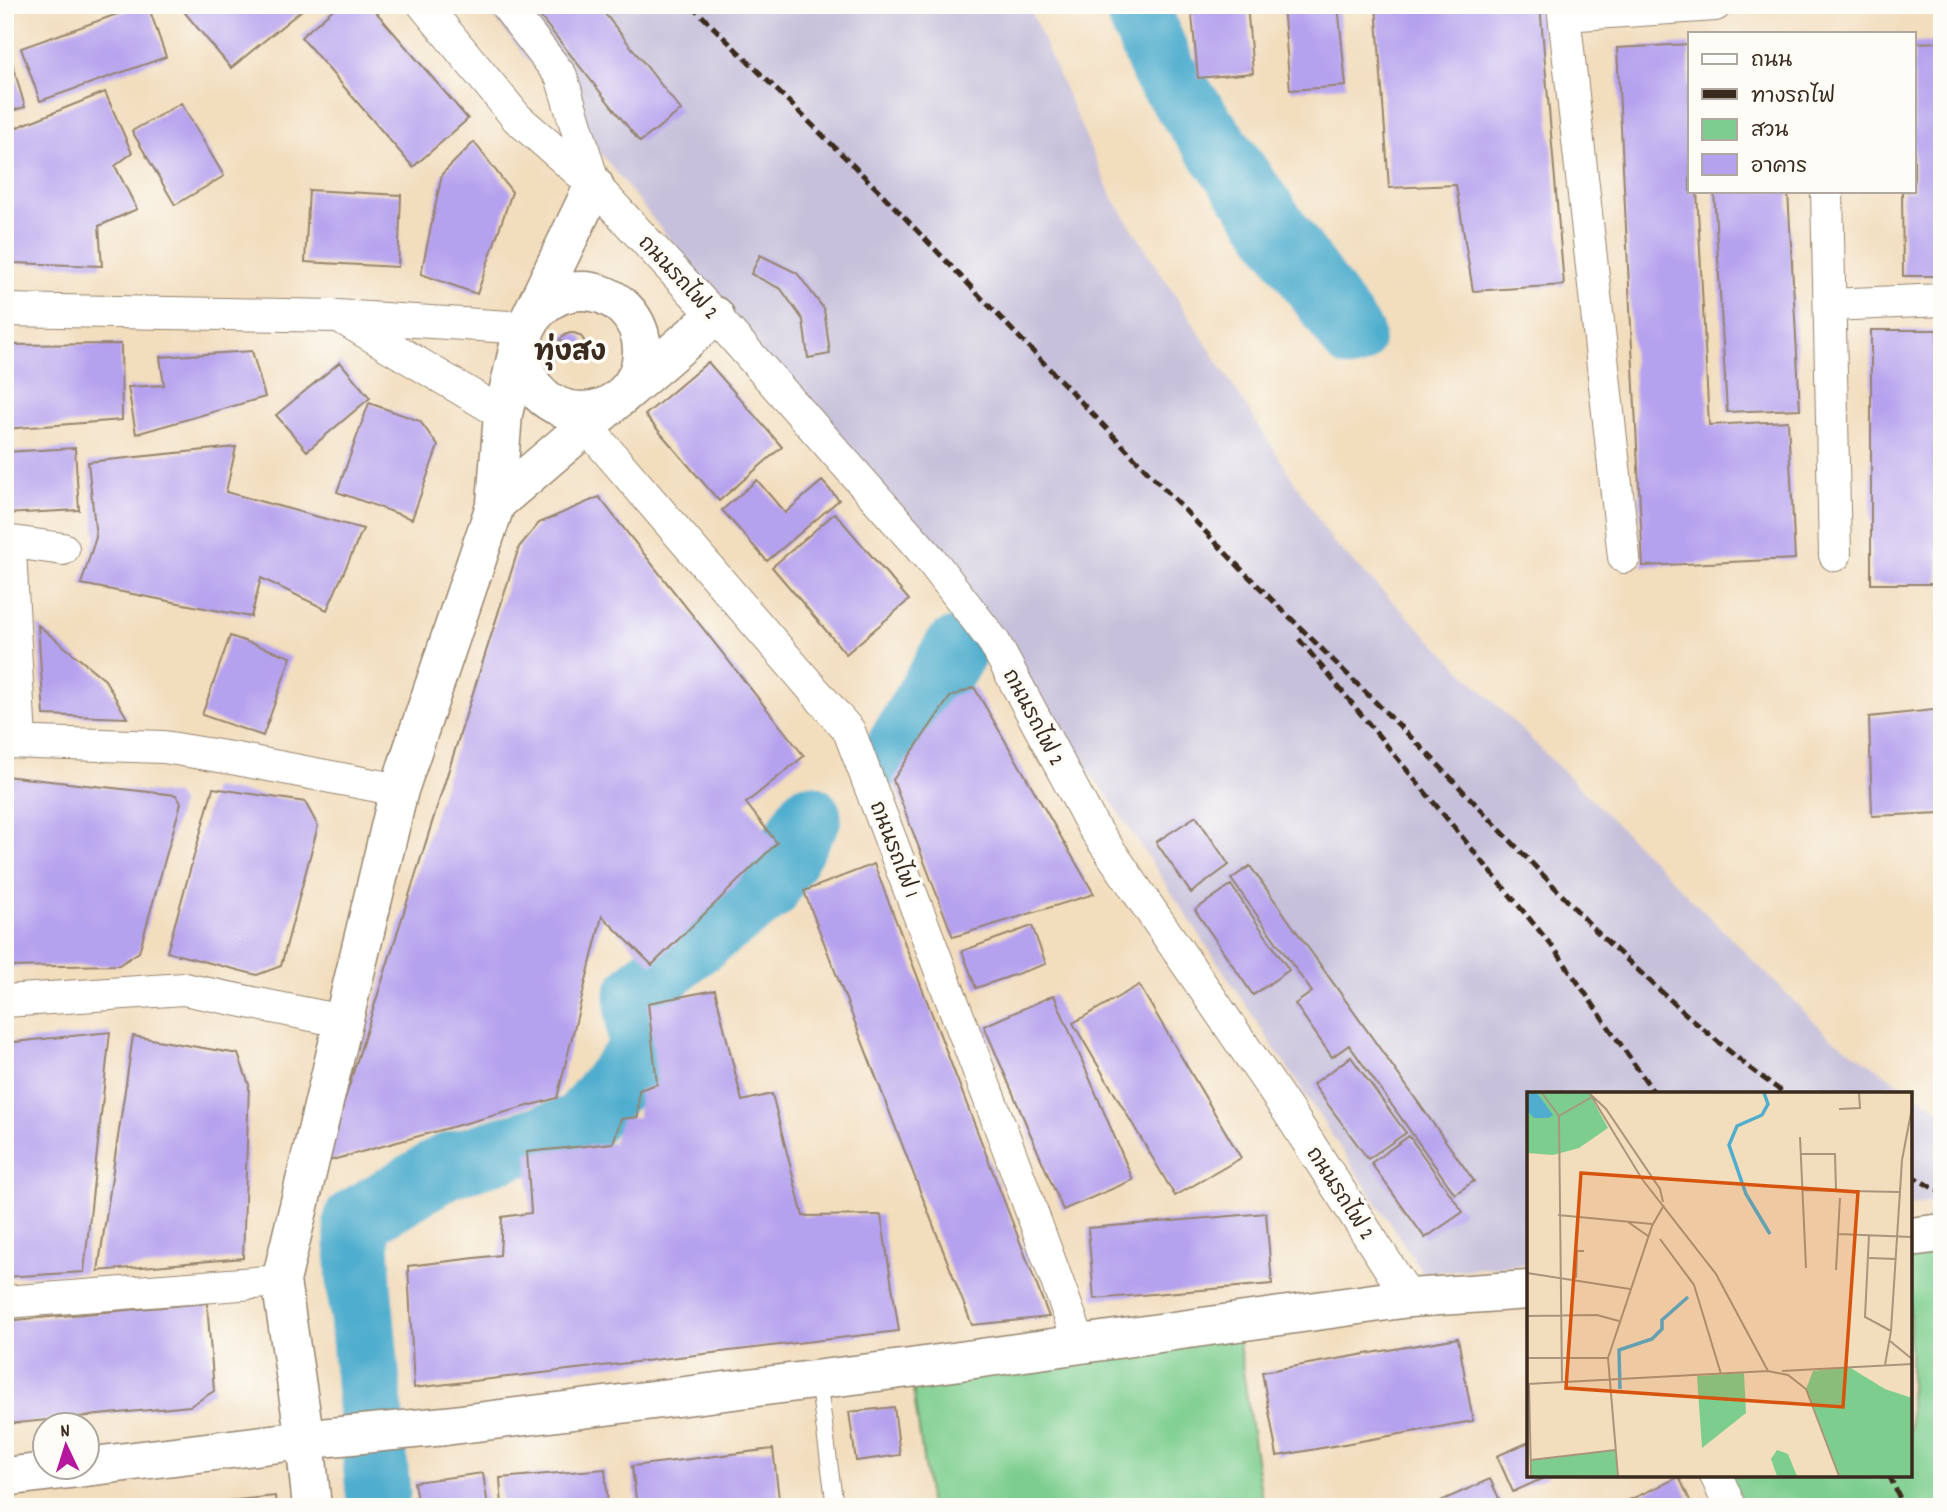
<svg xmlns="http://www.w3.org/2000/svg" width="1947" height="1512" viewBox="0 0 1947 1512" font-family="Dekko,'Playpen Sans Thai',sans-serif">
<style>
.industrial{fill:#c6c0da}
.green{fill:#7dce8e;stroke:#5c7c56;stroke-width:2}
.lines{fill:none;stroke-linecap:round;stroke-linejoin:round}
.river{stroke:#50adce;stroke-width:65}
.building{fill:#b5a2ee}
.lane-casing{stroke:#96846e;stroke-width:18}
.street-casing{stroke:#96846e;stroke-width:34}
.secondary-casing{stroke:#96846e;stroke-width:41}
.lane{stroke:#fff;stroke-width:16}
.street{stroke:#fff;stroke-width:32}
.secondary{stroke:#fff;stroke-width:38}
.rail{stroke:#3b2a1e;stroke-width:5;stroke-dasharray:10 5;stroke-linecap:butt}
.labels{text-anchor:middle;stroke-width:7;stroke-linejoin:round;paint-order:stroke}
.street-label{font-size:21px;fill:#3b2a1e;stroke:#fdfcf7}
.district-label{font-size:28px;font-weight:bold;fill:#3b2a1e;stroke:#fdfcf7}
.inset-river{fill:none;stroke:#50adce;stroke-width:3.5}
.inset-road{fill:none;stroke:#a9957d;stroke-width:2}
.view{fill:#d7540e;fill-opacity:0.15;stroke:#d7540e;stroke-width:3.5}
.inset-edge{fill:none;stroke:#3b2a1e;stroke-width:3.5}
</style>
<rect width="100%" height="100%" fill="#fdfcf7"/>
<filter id="ink" filterUnits="userSpaceOnUse"><feTurbulence type="fractalNoise" baseFrequency=".0143" numOctaves="2"/><feDisplacementMap in="SourceGraphic" scale="14" xChannelSelector="R" yChannelSelector="G"/><feConvolveMatrix kernelMatrix="1 2 1 2 8 2 1 2 1" color-interpolation-filters="sRGB"/></filter>
<filter id="wash" filterUnits="userSpaceOnUse"><feTurbulence type="fractalNoise" baseFrequency=".00686" numOctaves="4" result="noise"/><feDisplacementMap in="SourceGraphic" scale="28" xChannelSelector="R" yChannelSelector="G"/><feGaussianBlur stdDeviation="1.57" result="paint"/><feColorMatrix in="noise" values="0 0 0 0 0 0 0 0 0 0 0 0 0 0 0 0 0 1.4 0 .05"/><feComposite in="paint" operator="in"/></filter>
<g filter="url(#wash)">
<rect width="100%" height="100%" fill="#f2ddbd"/>
<path class="industrial" d="M 484,5 L 1028,5 L 1111,195 L 1333,542 L 1829,1036 L 1942,1112 L 1942,1200 L 1910,1206 L 1910,1094 L 1529,1094 L 1529,1264 L 1423,1273 L 1105,792 Z"/>
<path class="green" d="M 1942,1233 L 1942,1507 L 1730,1507 L 1716,1475 L 1910,1475 L 1910,1237 Z
M 1236,1323 L 1263,1507 L 930,1507 L 910,1368 Z"/>
<g class="lines">
<path class="river" d="M 1136,5 L 1164,72 L 1352,336
M 895,753 L 955,650
M 378,1492 L 359,1285 L 356,1220 L 447,1166 L 580,1126 L 640,1052 L 637,995 L 680,955 L 767,890 L 809,817"/>
</g>
<g id="blocks">
<path class="building" d="M 143,5 L 148,5 L 166,57 L 40,101 L 21,48 Z
M 195,5 L 308,5 L 231,68 L 185,13 Z
M 338,5 L 370,5 L 468,119 L 413,167 L 301,37 Z
M 531,5 L 598,5 L 681,110 L 640,142 Z
M 1191,5 L 1247,5 L 1253,73 L 1198,78 Z
M 1283,5 L 1338,5 L 1346,86 L 1290,90 Z
M 1376,5 L 1540,5 L 1564,285 L 1473,291 L 1456,185 L 1389,188 Z
M 5,38 L 25,107 L 5,113 Z
M 1942,42 L 1942,276 L 1903,276 L 1902,191 L 1914,191 L 1914,43 Z
M 1689,44 L 1690,191 L 1697,191 L 1709,425 L 1788,421 L 1795,559 L 1643,566 L 1617,48 Z
M 105,92 L 132,153 L 115,166 L 137,209 L 99,226 L 102,266 L 12,263 L 5,242 L 5,132 Z
M 181,103 L 224,176 L 175,205 L 132,131 Z
M 474,142 L 512,192 L 477,294 L 421,274 L 442,174 Z
M 309,190 L 401,195 L 398,267 L 305,262 Z
M 1714,191 L 1788,191 L 1800,409 L 1727,412 Z
M 760,255 L 797,273 L 824,309 L 830,354 L 808,358 L 803,320 L 781,289 L 751,274 Z
M 1871,330 L 1937,330 L 1938,584 L 1871,584 Z
M559 346a13 13 0 1 1 26 0a13 13 0 1 1-26 0Z
M 121,344 L 122,420 L 5,429 L 5,345 Z
M 252,351 L 265,397 L 136,434 L 128,387 L 164,385 L 160,357 Z
M 340,362 L 370,398 L 307,451 L 276,415 Z
M 708,362 L 782,447 L 719,501 L 645,415 Z
M 369,403 L 420,421 L 438,446 L 412,519 L 337,492 Z
M 236,447 L 226,492 L 363,529 L 327,610 L 261,578 L 251,617 L 81,584 L 96,537 L 88,462 Z
M 75,448 L 79,510 L 5,514 L 5,452 Z
M 757,480 L 785,513 L 822,481 L 839,500 L 767,561 L 722,510 Z
M 599,497 L 804,756 L 746,803 L 777,843 L 652,965 L 602,916 L 557,1098 L 325,1162 L 519,547 L 539,523 Z
M 835,513 L 909,600 L 846,654 L 772,567 Z
M 38,625 L 105,680 L 127,718 L 44,715 Z
M 230,636 L 291,657 L 263,736 L 202,715 Z
M 974,687 L 1094,894 L 953,937 L 893,780 L 950,697 Z
M 1942,709 L 1942,813 L 1872,816 L 1869,717 Z
M 5,776 L 176,795 L 181,803 L 139,952 L 119,965 L 5,967 Z
M 213,788 L 305,802 L 318,826 L 281,966 L 257,975 L 167,952 Z
M 1196,816 L 1229,865 L 1191,893 L 1156,842 Z
M 874,864 L 1049,1317 L 972,1325 L 804,891 Z
M 1250,866 L 1474,1181 L 1455,1194 L 1349,1045 L 1332,1057 L 1295,1004 L 1312,992 L 1231,879 Z
M 1231,885 L 1289,970 L 1253,995 L 1195,910 Z
M 1032,926 L 1046,964 L 976,988 L 962,951 Z
M 1139,985 L 1241,1158 L 1175,1196 L 1073,1023 Z
M 715,990 L 742,1101 L 772,1094 L 803,1216 L 881,1215 L 899,1331 L 414,1388 L 408,1266 L 500,1255 L 502,1217 L 531,1213 L 527,1152 L 613,1143 L 621,1119 L 638,1117 L 639,1090 L 657,1084 L 648,1003 Z
M 1054,995 L 1133,1180 L 1063,1210 L 984,1026 Z
M 110,1032 L 84,1272 L 5,1277 L 5,1043 Z
M 133,1036 L 238,1054 L 249,1085 L 243,1258 L 98,1271 Z
M 1351,1057 L 1406,1133 L 1368,1159 L 1313,1084 Z
M 1409,1136 L 1463,1212 L 1425,1238 L 1371,1163 Z
M 1266,1213 L 1272,1284 L 1094,1299 L 1088,1228 Z
M 207,1303 L 214,1391 L 190,1406 L 7,1424 L 5,1422 L 5,1321 Z
M 1458,1338 L 1473,1421 L 1277,1456 L 1262,1372 Z
M 894,1407 L 900,1455 L 856,1461 L 849,1412 Z
M 1529,1442 L 1529,1475 L 1550,1475 L 1513,1492 L 1497,1456 Z
M 773,1449 L 780,1507 L 637,1507 L 632,1466 Z
M 605,1469 L 608,1507 L 502,1507 L 500,1478 Z
M 483,1473 L 488,1507 L 418,1507 L 414,1482 Z
M 1679,1477 L 1693,1507 L 1614,1507 Z
M 1490,1479 L 1503,1507 L 1435,1507 L 1434,1504 Z
M 275,1496 L 276,1507 L 188,1507 L 188,1505 Z"/>
</g>
</g>
<g filter="url(#ink)">
<use href="#blocks" fill-opacity="0" stroke="#96846e" stroke-width="2"/>
<g class="lines">
<defs>
<path id="lane" d="M 818,1379 L 835,1507"/>
<path id="street" d="M 424,5 L 517,118 L 594,185 L 715,316 L 931,560 L 994,642 L 1092,825 L 1290,1114 L 1409,1298 L 1430,1300
M 506,5 L 561,76 L 594,185
M 1563,5 L 1624,557
M 1564,15 L 1715,5
M 1827,191 L 1835,555
M 1830,305 L 1942,300
M 5,310 L 337,316 L 526,328
M 342,318 L 503,414
M 586,426 L 849,731 L 1009,1150 L 1080,1344
M 5,742 L 164,747 L 237,759 L 399,790
M 20,742 L 10,550 L 13,542 L 63,549
M 5,1001 L 184,989 L 342,1021
M 5,1302 L 281,1281
M 1716,1475 L 1730,1507"/>
<path id="secondary" d="M522 351a60 60 0 1 1 120 0a60 60 0 1 1-120 0Z
M 496,503 L 715,316
M 1910,1237 L 1942,1233
M 5,1477 L 320,1438 L 445,1426 L 910,1368 L 1409,1298 L 1529,1290
M 312,1507 L 305,1440 L 281,1281 L 399,790 L 496,503 L 503,414 L 521,337 L 594,185"/>
</defs>
<use href="#lane" class="lane-casing"/>
<use href="#street" class="street-casing"/>
<use href="#secondary" class="secondary-casing"/>
<use href="#lane" class="lane"/>
<use href="#street" class="street"/>
<use href="#secondary" class="secondary"/>
<path class="rail" d="M 691,5 L 883,195 L 1243,571 L 1429,755 L 1601,936 L 1690,1018 L 1747,1066 L 1785,1094
M 1299,639 L 1556,951 L 1655,1094
M 1910,1175 L 1942,1193
M 1889,1475 L 1904,1507"/>
</g>
</g>
<g class="labels">
<g class="street-label">
<text transform="translate(679 277) rotate(47)" y="7">ถนนรถไฟ 2</text>
<text transform="translate(1034 717) rotate(62)" y="7">ถนนรถไฟ 2</text>
<text transform="translate(895 849) rotate(69)" y="7">ถนนรถไฟ 1</text>
<text transform="translate(1341 1193) rotate(57)" y="7">ถนนรถไฟ 2</text>
</g>
<g class="district-label">
<text x="570" y="360">ทุ่งสง</text>
</g>
</g>
<g transform="translate(1527 1092)">
<rect width="385" height="385" fill="#f2ddbd"/>
<path d="M 0,1 L 62,1 L 81,36 L 52,56 L 26,63 L 0,61 ZM 322,275 L 358,297 L 385,306 L 385,384 L 312,384 L 279,297 L 286,279 ZM 217,281 L 219,321 L 175,356 L 170,284 ZM 88,358 L 91,384 L 4,384 L 4,368 ZM 250,358 L 261,362 L 270,384 L 250,384 L 244,367 Z" fill="#7dce8e"/>
<path d="M 10,1 L 26,23 L 21,26 L 7,26 L 0,19 L 0,2 Z" fill="#50adce"/>
<path class="inset-river" d="M 237,1 L 241,12 L 235,23 L 210,34 L 202,53 L 219,102 L 243,142M 93,297 L 92,258 L 125,247 L 135,237 L 135,228 L 161,205"/>
<path class="inset-road" d="M 15,1 L 32,24M 62,1 L 79,17 L 133,97 L 136,110M 65,5 L 115,87 L 189,182 L 241,279 L 261,283 L 279,297 L 312,384M 312,17 L 333,16 L 332,1M 32,24 L 35,291M 32,24 L 65,5M 273,45 L 279,176M 274,62 L 308,62 L 309,98M 276,98 L 372,100M 31,123 L 125,132M 101,130 L 121,144M 311,142 L 385,145M 342,143 L 338,225 L 364,239M 133,147 L 167,193 L 194,282M 342,166 L 369,167M 309,178 L 313,106M 0,181 L 103,197M 49,186 L 50,159 L 57,159M 0,224 L 70,223 L 92,229M 363,249 L 385,267M 0,266 L 81,266M 358,273 L 364,239 L 375,68 L 385,16M 255,279 L 385,272M 2,291 L 4,384M 0,292 L 241,279M 4,368 L 88,358M 91,384 L 81,266 L 125,134 L 137,113"/>
<path class="view" d="M 54,81 L 331,100 L 316,315 L 39,296 Z"/>
<rect width="385" height="385" class="inset-edge"/>
</g>
<rect width="1947" height="1512" fill="none" stroke="#fdfcf7" stroke-width="28"/>
<rect x="1688" y="32" width="228" height="161" fill="#fdfcf7" stroke="#afa8a0" stroke-width="2"/>
<rect x="1702" y="54" width="35" height="10" fill="#ffffff" stroke="#afa8a0" stroke-width="2"/>
<text x="1751" y="66" font-size="21" fill="#3b2a1e">ถนน</text>
<rect x="1702" y="89" width="35" height="10" fill="#3b2a1e" stroke="#afa8a0" stroke-width="2"/>
<text x="1751" y="102" font-size="21" fill="#3b2a1e">ทางรถไฟ</text>
<rect x="1702" y="119" width="35" height="21" fill="#7dce8e" stroke="#afa8a0" stroke-width="2"/>
<text x="1751" y="136" font-size="21" fill="#3b2a1e">สวน</text>
<rect x="1702" y="154" width="35" height="21" fill="#b5a2ee" stroke="#afa8a0" stroke-width="2"/>
<text x="1751" y="172" font-size="21" fill="#3b2a1e">อาคาร</text>
<g transform="translate(66 1446) rotate(356)"><circle r="33" fill="#fdfcf7" stroke="#afa8a0" stroke-width="2"/>
<path d="M0-5L12 26L0 18L-12 26Z" fill="#b5179e"/>
<text y="-10" font-size="19" font-weight="bold" text-anchor="middle" fill="#3b2a1e">N</text>
</g>
</svg>
